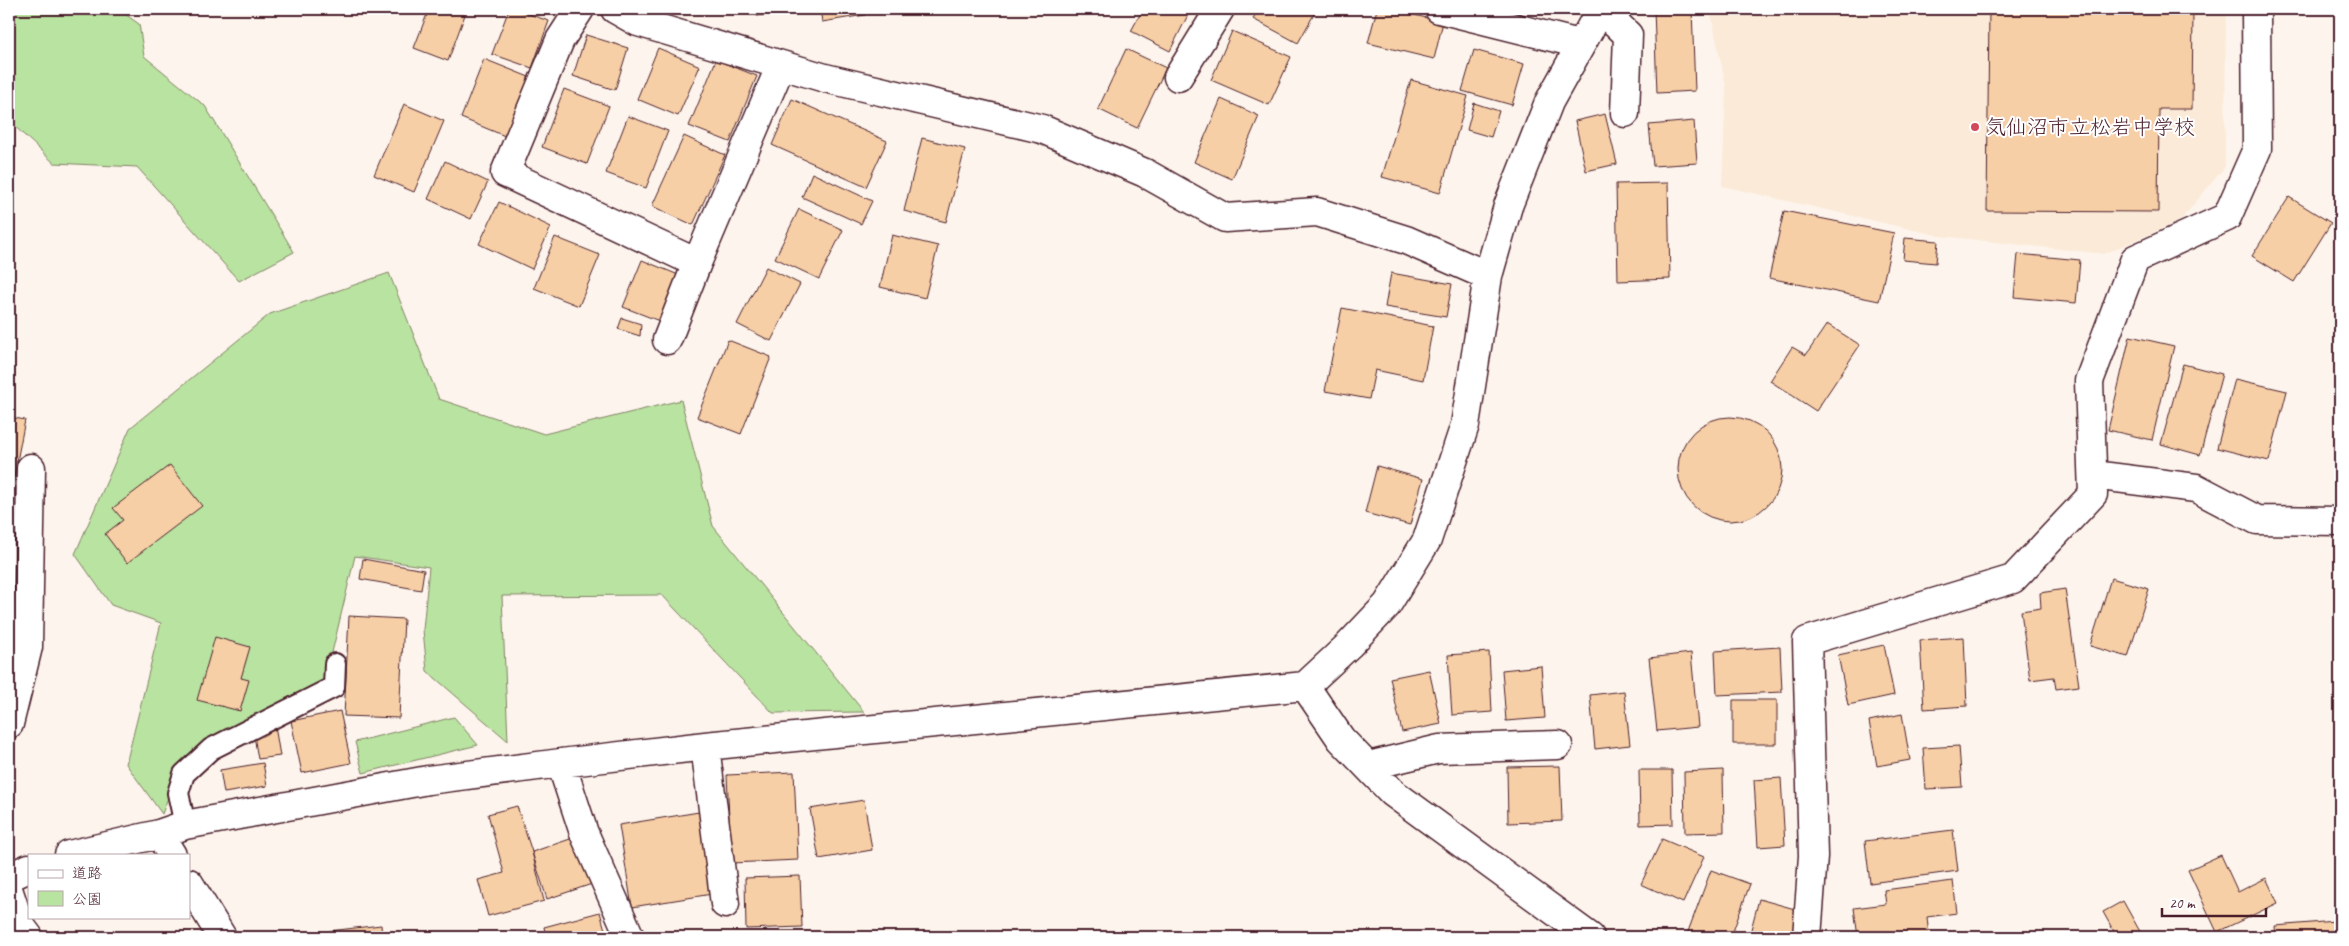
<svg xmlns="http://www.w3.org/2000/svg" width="2349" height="946" viewBox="0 0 2349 946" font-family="Caveat,'Klee One',sans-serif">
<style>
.built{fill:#fbead8}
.green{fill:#b9e3a0;stroke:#828166}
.building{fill:#f7cfa6;stroke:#4a1f2b}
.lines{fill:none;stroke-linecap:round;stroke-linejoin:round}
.lane-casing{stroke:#4a1f2b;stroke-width:24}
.street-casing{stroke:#4a1f2b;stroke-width:31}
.lane{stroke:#fff;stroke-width:20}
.street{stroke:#fff;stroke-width:28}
.poi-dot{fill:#d1495b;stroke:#fff;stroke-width:2}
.labels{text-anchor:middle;stroke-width:4;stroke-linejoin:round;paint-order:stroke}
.poi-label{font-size:21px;fill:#4a1f2b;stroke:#fff;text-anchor:start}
</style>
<rect width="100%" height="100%" fill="#fdf5ed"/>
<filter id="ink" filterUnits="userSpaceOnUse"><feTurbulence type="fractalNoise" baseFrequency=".02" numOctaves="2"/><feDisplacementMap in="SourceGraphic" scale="10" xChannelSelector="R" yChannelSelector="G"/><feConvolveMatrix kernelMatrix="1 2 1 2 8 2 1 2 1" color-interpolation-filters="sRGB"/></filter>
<g filter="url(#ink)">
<path class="built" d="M 1704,9 L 2226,9 L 2225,167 L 2180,221 L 2104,254 L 1940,236 L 1722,186 L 1726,87 L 1711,15 Z"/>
<path class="green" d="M 9,9 L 118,9 L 139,24 L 144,56 L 205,106 L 294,252 L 239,281 L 137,167 L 54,163 L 9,121 Z
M 389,273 L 439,399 L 544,434 L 681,400 L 713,526 L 864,712 L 773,713 L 662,595 L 502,596 L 508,741 L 427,671 L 423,630 L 429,567 L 355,556 L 325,682 L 177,773 L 162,814 L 126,764 L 161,623 L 111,605 L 75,554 L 130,428 L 270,314 Z
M 454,717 L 478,745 L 363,773 L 355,742 Z"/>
<path class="building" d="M 429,9 L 457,9 L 466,12 L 448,61 L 414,48 Z
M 509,9 L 514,9 L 549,21 L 532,68 L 492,54 Z
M 756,9 L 801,9 L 802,10 L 757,16 Z
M 820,9 L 864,9 L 865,15 L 822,22 Z
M 1143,9 L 1191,9 L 1170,51 L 1131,31 Z
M 1258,9 L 1317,9 L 1298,43 L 1253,19 Z
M 1377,9 L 1390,9 L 1443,22 L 1434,59 L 1368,43 Z
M 1654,9 L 1692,9 L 1695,91 L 1657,93 Z
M 1989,9 L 2193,9 L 2192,109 L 2159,109 L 2158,212 L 1987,211 Z
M 1232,31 L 1291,57 L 1269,105 L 1211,80 Z
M 586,35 L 628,48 L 615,90 L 573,76 Z
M 658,48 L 700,66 L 678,116 L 637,99 Z
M 1126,49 L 1166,68 L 1137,128 L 1098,109 Z
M 1474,50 L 1524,64 L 1512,105 L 1462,91 Z
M 484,59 L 529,77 L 505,136 L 461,118 Z
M 716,60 L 757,76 L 730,142 L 689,126 Z
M 1411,80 L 1468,96 L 1440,193 L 1382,177 Z
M 564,89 L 609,106 L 587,164 L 542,147 Z
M 792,99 L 887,141 L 866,187 L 772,145 Z
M 1221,99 L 1259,116 L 1232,179 L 1194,162 Z
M 1474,103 L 1499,111 L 1491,137 L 1467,130 Z
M 404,104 L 444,121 L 414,192 L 374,175 Z
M 1605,114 L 1617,164 L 1586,171 L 1575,121 Z
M 628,116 L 668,131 L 646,188 L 606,173 Z
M 1694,121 L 1697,163 L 1653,166 L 1649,125 Z
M 684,136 L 725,155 L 693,225 L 652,206 Z
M 922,138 L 965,149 L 946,222 L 904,211 Z
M 445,161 L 488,182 L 471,219 L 428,199 Z
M 812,173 L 872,201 L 861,224 L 802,197 Z
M 1668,183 L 1670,279 L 1618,281 L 1616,184 Z
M 2289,197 L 2331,223 L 2294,282 L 2252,256 Z
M 499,202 L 551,227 L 532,269 L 479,244 Z
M 799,209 L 843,230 L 819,279 L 775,258 Z
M 1784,211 L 1894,233 L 1879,301 L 1769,278 Z
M 892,235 L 938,246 L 925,298 L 880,287 Z
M 555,237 L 600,255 L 579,306 L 534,288 Z
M 1905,238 L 1938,241 L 1936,263 L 1903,260 Z
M 2018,254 L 2080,260 L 2076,303 L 2014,297 Z
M 642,260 L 681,276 L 662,322 L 623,307 Z
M 766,267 L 800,284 L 771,341 L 737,324 Z
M 1391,273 L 1452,284 L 1446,317 L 1385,307 Z
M 1342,308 L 1433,326 L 1423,380 L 1375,370 L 1369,399 L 1325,391 Z
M 622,318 L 641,324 L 640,336 L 618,329 Z
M 1827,324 L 1860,345 L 1816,411 L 1770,381 L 1792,347 L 1806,355 Z
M 2130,336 L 2174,346 L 2152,440 L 2108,430 Z
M 728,340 L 771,357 L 741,434 L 697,417 Z
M 2183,364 L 2222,374 L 2200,455 L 2161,444 Z
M 2235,379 L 2287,391 L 2269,461 L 2217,448 Z
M 9,417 L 25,420 L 13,482 L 9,482 Z
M1678 469a52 52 0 1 1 104 0a52 52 0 1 1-104 0Z
M 170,465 L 202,506 L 127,563 L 105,534 L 123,520 L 113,508 Z
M 1377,466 L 1423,479 L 1410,525 L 1365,513 Z
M 9,519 L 19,524 L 9,547 Z
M 363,559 L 424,570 L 421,590 L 360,579 Z
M 2111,578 L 2149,589 L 2128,657 L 2090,646 Z
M 2065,589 L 2079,686 L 2056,689 L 2054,677 L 2030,680 L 2021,611 L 2041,608 L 2040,593 Z
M 349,616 L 404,619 L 399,718 L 344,716 Z
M 215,637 L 250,647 L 241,678 L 249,680 L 240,711 L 197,700 Z
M 1964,637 L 1967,706 L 1924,709 L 1920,640 Z
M 1884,645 L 1894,695 L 1848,705 L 1838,655 Z
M 1780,647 L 1782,692 L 1717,695 L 1715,651 Z
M 1489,652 L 1492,712 L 1452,715 L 1448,655 Z
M 1691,653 L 1698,727 L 1657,731 L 1649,658 Z
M 1541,666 L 1545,718 L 1506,721 L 1502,670 Z
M 1429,670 L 1441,724 L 1402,732 L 1390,678 Z
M 1624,691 L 1630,745 L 1595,749 L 1590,695 Z
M 1733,700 L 1777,700 L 1777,744 L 1733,744 Z
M 340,711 L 351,763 L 302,773 L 291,721 Z
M 1902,714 L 1910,760 L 1877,766 L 1869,721 Z
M 275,726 L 280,756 L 258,759 L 253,730 Z
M 1959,746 L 1962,787 L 1926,789 L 1923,748 Z
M 263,763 L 267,786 L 224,793 L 220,770 Z
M 1560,766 L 1562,821 L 1508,823 L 1507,767 Z
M 1639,770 L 1672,770 L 1673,824 L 1640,825 Z
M 1723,770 L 1724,832 L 1685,833 L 1684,772 Z
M 794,772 L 798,860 L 731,863 L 727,775 Z
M 1781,778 L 1785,845 L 1758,847 L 1754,780 Z
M 864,800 L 872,850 L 819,859 L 810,809 Z
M 517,806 L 532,852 L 544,901 L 488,916 L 478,880 L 504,873 L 488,814 Z
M 699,812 L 712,894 L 632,907 L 619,825 Z
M 1953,830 L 1958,871 L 1870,883 L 1865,841 Z
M 579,836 L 595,883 L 547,899 L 532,852 Z
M 1662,839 L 1704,857 L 1683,903 L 1641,884 Z
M 2221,855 L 2238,892 L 2266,878 L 2278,903 L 2217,932 L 2188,870 Z
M 1711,870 L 1750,884 L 1731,937 L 1686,937 Z
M 800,876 L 802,927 L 746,929 L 745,878 Z
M 1953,881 L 1957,913 L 1927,917 L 1929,937 L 1858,937 L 1854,908 L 1886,904 L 1884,890 Z
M 1759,899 L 1802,911 L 1795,937 L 1749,937 Z
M 2123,901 L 2143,937 L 2117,937 L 2103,912 Z
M 600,912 L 607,937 L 546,937 L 544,927 Z
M 2335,921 L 2336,937 L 2276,937 L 2275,926 Z
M 381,925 L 382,937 L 330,937 L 329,931 Z"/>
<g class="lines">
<defs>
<path id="lane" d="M 185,825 L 178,793 L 184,774 L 211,749 L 334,687 L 335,664"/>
<path id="street" d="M 580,9 L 560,40 L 505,173 L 697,263
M 615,9 L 638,22 L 825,78 L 1042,129 L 1145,173 L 1225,218 L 1317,212 L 1406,240 L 1488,276
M 1439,9 L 1580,44
M 1601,9 L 1628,35 L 1625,113
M 1178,77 L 1220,9
M 667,340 L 697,263 L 781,65
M 2093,475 L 2196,488 L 2257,520 L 2340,521
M 1305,686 L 1341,739 L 1393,793 L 1590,937
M 9,724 L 28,647 L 31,468
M 705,746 L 725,904
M 561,763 L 584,833 L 630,937
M 1368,766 L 1439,749 L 1558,745
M 159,834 L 172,855
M 69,855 L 159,834 L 185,825 L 428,780 L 561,763 L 705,746 L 1305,686 L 1349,645 L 1387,605 L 1427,540 L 1465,425 L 1488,276 L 1508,206 L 1549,102 L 1601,9
M 9,877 L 29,868
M 189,883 L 222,937
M 9,892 L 20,925 L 29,937
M 1807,937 L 1813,856 L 1807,641 L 2013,579 L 2093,494 L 2089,381 L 2135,259 L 2227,217 L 2257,149 L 2256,9"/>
</defs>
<use href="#lane" class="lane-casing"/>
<use href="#street" class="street-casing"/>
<use href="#lane" class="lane"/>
<use href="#street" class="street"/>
</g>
</g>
<circle class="poi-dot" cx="1975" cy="127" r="5"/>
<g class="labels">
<g class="poi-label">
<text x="1985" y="134">気仙沼市立松岩中学校</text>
</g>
</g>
<rect width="2349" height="946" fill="none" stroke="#fff" stroke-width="30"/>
<rect x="15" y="15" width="2319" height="916" fill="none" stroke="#4a1f2b" stroke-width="2" filter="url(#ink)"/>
<rect x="28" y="854" width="162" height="65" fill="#ffffff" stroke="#b7a5aa"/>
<rect x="38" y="870" width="25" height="8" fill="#ffffff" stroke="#b7a5aa"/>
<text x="72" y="878" font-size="15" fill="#4a1f2b">道路</text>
<rect x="38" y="891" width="25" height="15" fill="#b9e3a0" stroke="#b7a5aa"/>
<text x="72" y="904" font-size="15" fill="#4a1f2b">公園</text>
<path d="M2162 908v8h104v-8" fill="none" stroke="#4a1f2b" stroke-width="2.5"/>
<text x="2169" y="908" font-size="15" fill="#4a1f2b" stroke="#ffffff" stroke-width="4" paint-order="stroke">20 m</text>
</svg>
